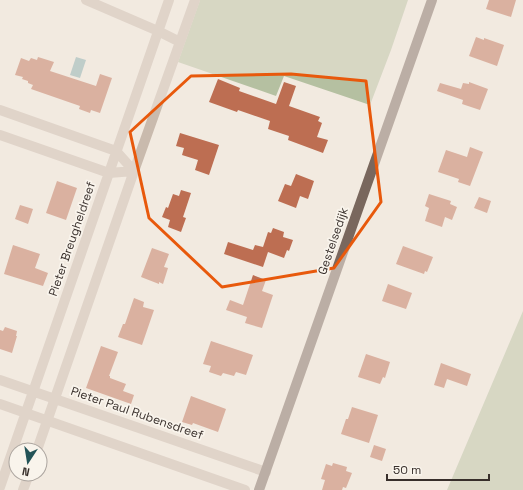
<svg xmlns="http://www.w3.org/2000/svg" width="523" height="490" viewBox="0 0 523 490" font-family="'Space Grotesk',sans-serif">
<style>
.green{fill:#b5c0a1}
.water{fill:#81aaad}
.building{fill:#bd6e52}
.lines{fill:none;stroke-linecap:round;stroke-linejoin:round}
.minor{stroke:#c9baad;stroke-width:10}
.major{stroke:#79675d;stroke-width:10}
.marked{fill:none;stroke:#e8590c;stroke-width:3;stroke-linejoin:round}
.labels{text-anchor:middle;stroke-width:3.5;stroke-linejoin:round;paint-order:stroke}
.street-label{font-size:12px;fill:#382f2b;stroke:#f9f4ec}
</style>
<rect width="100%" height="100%" fill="#f2eae0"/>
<path class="green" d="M 200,0 L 408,0 L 391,50 L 370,105 L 284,76 L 276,96 L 178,62 Z
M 523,311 L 523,490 L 447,490 Z"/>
<path class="water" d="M 76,57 L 86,60 L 80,78 L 70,75 Z"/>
<path class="building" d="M 489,0 L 516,0 L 511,17 L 486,9 Z
M 476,37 L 484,40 L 484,38 L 504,45 L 497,66 L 469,56 Z
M 38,57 L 54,62 L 50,71 L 96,86 L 100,74 L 112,78 L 100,113 L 91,110 L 90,113 L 79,109 L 80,106 L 31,89 L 33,85 L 28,83 L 28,81 L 22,79 L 23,77 L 15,75 L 21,58 L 29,61 L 31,58 L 37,60 Z
M 218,79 L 240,88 L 239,91 L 276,104 L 284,82 L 296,86 L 289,106 L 320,117 L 318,121 L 322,123 L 317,137 L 328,140 L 323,153 L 288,140 L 289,136 L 268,129 L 270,121 L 238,110 L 237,112 L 209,102 Z
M 469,82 L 488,89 L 480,110 L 462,104 L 463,100 L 437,91 L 440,83 L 461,89 L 463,83 L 469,84 Z
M 180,133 L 219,145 L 209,175 L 195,170 L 198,160 L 182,155 L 184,148 L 176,146 Z
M 470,147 L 483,152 L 470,186 L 458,182 L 459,179 L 438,172 L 446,150 L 467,157 Z
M 296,174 L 314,181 L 308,199 L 300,196 L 296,208 L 278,201 L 285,184 L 291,186 Z
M 57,181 L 77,188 L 66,220 L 46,213 Z
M 181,190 L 191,193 L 183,217 L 186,218 L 181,232 L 168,227 L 170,220 L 162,217 L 166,207 L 168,208 L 173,194 L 179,196 Z
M 429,194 L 451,201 L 450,204 L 457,207 L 452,220 L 445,217 L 442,227 L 425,221 L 429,208 L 425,206 Z
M 479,197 L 491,201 L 487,213 L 474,208 Z
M 20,205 L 33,209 L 28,224 L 15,219 Z
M 273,228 L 284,232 L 283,237 L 293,240 L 289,251 L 287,250 L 284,258 L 268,252 L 263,267 L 224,254 L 228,242 L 253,250 L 255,245 L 263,247 L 268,232 L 271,233 Z
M 13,245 L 40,254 L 35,268 L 48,273 L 43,286 L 4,274 Z
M 403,246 L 433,257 L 427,272 L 425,271 L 424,274 L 396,264 Z
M 152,248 L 169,254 L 164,267 L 168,268 L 163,284 L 159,282 L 159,284 L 141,277 Z
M 253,275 L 266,280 L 262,291 L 273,295 L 262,328 L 245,323 L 247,317 L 226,310 L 230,300 L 243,305 Z
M 388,284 L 412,293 L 406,309 L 382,301 Z
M 134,298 L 144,302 L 143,307 L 154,310 L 142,345 L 118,337 L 123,324 L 125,324 Z
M 5,327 L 17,331 L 16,336 L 17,336 L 12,353 L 0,349 L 0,330 L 3,331 Z
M 211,341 L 253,355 L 246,375 L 236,372 L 234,376 L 223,373 L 221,376 L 209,372 L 211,366 L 203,364 Z
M 101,346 L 118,352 L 109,376 L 110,376 L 110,378 L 126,384 L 123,391 L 134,395 L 131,404 L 86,388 Z
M 366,354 L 390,362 L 385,378 L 383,377 L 380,384 L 358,377 Z
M 441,363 L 471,374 L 467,386 L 447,379 L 444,388 L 434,385 Z
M 191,396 L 226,409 L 218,432 L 193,423 L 192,425 L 182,422 Z
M 352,407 L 378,415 L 369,443 L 341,434 L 346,419 L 348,419 Z
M 374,445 L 386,449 L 382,461 L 370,457 Z
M 333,463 L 347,467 L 346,471 L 352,473 L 346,488 L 343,487 L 342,490 L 322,490 L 325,480 L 321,479 L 326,464 L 332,466 Z"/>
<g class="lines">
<path class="minor" d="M 86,0 L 158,31 L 180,42
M 0,110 L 116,151 L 134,171
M 0,135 L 109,173 L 134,171
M 0,380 L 266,472
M 0,404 L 245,490
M 37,450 L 134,171 L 195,0
M 0,487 L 169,0
M 23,490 L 29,474"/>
<path class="major" d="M 259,490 L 432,0"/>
</g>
<path d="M0 0H523V490H0ZM 291,74 L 366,81 L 381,202 L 334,268 L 222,287 L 149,218 L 130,132 L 191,76 Z" fill="#f2eae0" fill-opacity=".55" fill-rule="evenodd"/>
<path class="marked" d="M 291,74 L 366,81 L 381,202 L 334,268 L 222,287 L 149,218 L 130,132 L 191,76 Z"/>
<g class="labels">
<g class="street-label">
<text transform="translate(72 239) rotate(-71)" y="4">Pieter Breugheldreef</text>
<text transform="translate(333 241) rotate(-71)" y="4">Gestelsedijk</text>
<text transform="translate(137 413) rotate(19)" y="4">Pieter Paul Rubensdreef</text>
</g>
</g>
<g transform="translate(28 462) rotate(192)"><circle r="19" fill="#f9f4ec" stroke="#aca59f"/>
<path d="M0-3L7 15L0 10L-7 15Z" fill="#235357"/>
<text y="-6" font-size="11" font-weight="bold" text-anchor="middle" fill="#382f2b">N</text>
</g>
<path d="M387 474v6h102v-6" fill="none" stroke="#382f2b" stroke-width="2"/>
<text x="393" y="474" font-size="12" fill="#382f2b" stroke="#f9f4ec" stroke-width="3" paint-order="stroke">50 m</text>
</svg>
